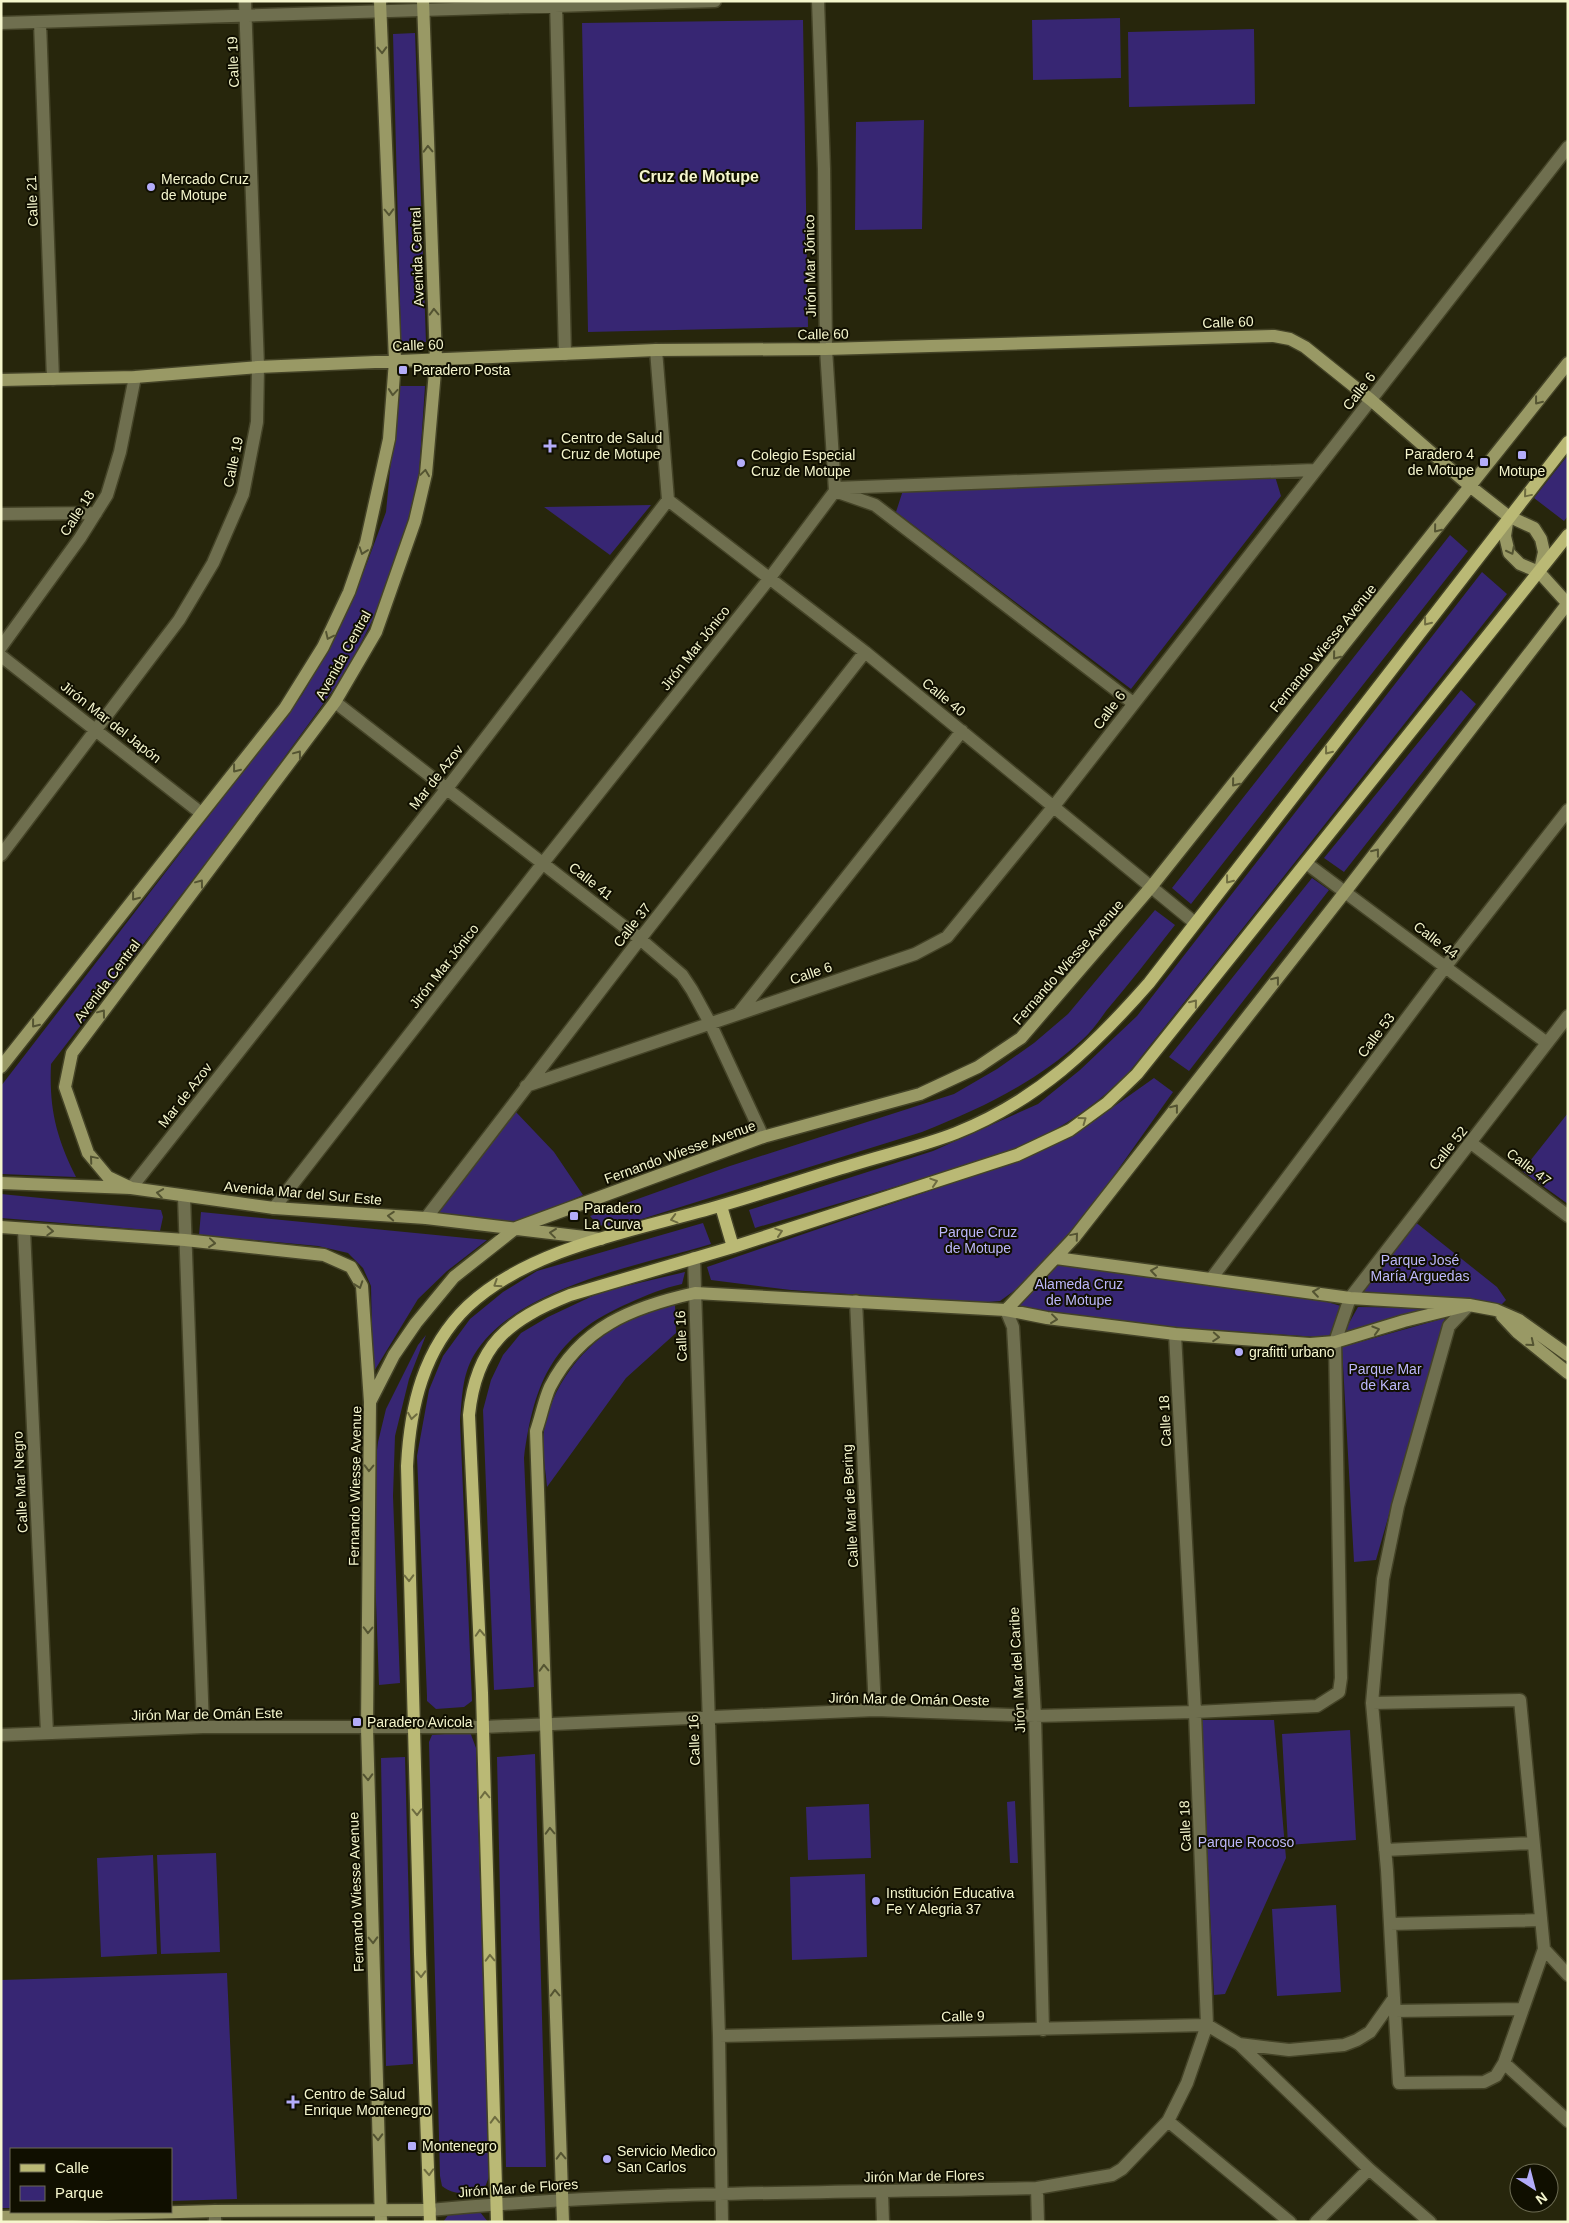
<svg xmlns="http://www.w3.org/2000/svg" width="1569" height="2223" viewBox="0 0 1569 2223" font-family="Helvetica,sans-serif">
<style>
.green{fill:#372673}
.lines{fill:none;stroke-linecap:round;stroke-linejoin:round}
.street-casing{stroke:#444327;stroke-width:15}
.secondary-casing{stroke:#444327;stroke-width:15}
.primary-casing{stroke:#444327;stroke-width:15}
.street{stroke:#6f6f4f;stroke-width:12}
.secondary{stroke:#999965;stroke-width:12}
.primary{stroke:#bab975;stroke-width:12}
.oneway{stroke:#545432}
.oneway2{stroke:#6e6c40}
.poi-dot{fill:#b3acf9;stroke:#100f00;stroke-width:2}
.labels{text-anchor:middle;stroke-width:4;stroke-linejoin:round;paint-order:stroke}
.street-label{font-size:14px;fill:#f5f6cd;stroke:#100f00}
.poi-label{font-size:14px;fill:#f5f6cd;stroke:#100f00;text-anchor:start}
.park-label{font-size:14px;fill:#bdb8fb;stroke:#100f00}
.quarter-label{font-size:16px;font-weight:bold;fill:#f5f6cd;stroke:#100f00}
</style>
<rect width="100%" height="100%" fill="#27260c"/>
<path class="green" d="M 1120,18 L 1121,78 L 1033,80 L 1032,20 Z
M 803,20 L 808,327 L 588,332 L 582,23 Z
M 1254,29 L 1255,104 L 1129,107 L 1128,32 Z
M 415,33 L 426,342 L 401,343 L 393,34 Z
M 924,120 L 922,229 L 855,230 L 856,122 Z
M 398,386 L 425,386 L 419,475 L 409,524 L 378,609 L 347,671 L 238,821 L 51,1064 C 49,1108 56,1137 76,1177 L 1,1174 L 1,1086 L 302,695 L 339,629 L 367,563 L 386,512 Z
M 1568,455 L 1568,516 L 1564,521 L 1534,498 Z
M 1274,473 L 1281,496 L 1131,689 L 896,512 L 905,484 Z
M 651,505 L 610,555 L 544,507 Z
M 1450,535 L 1468,551 L 1191,904 L 1172,888 Z
M 1482,572 L 1507,594 L 1129,1072 C 1060,1142 999,1156 908,1183 C 857,1198 806,1213 755,1228 L 749,1210 L 933,1151 L 1038,1104 L 1080,1070 L 1137,1016 Z
M 1461,690 L 1476,704 L 1344,872 L 1324,858 Z
M 1312,878 L 1329,890 L 1189,1071 L 1169,1057 Z
M 1155,910 L 1175,925 C 1152,954 1130,983 1106,1011 C 1099,1021 1091,1032 1082,1040 C 1035,1083 980,1109 922,1132 L 616,1227 L 598,1225 L 590,1216 L 730,1166 L 954,1094 L 997,1069 L 1034,1043 L 1068,1014 Z
M 1154,1078 L 1173,1092 L 1090,1209 L 1044,1262 L 1018,1288 L 1000,1301 L 975,1303 L 791,1290 L 711,1280 L 707,1267 L 1025,1158 L 1078,1132 Z
M 515,1111 L 554,1152 L 583,1195 L 517,1223 L 435,1215 Z
M 1568,1113 L 1568,1204 L 1522,1171 Z
M 1,1194 L 161,1210 L 163,1217 L 160,1231 L 1,1218 Z
M 201,1212 L 487,1240 L 447,1271 L 418,1299 L 373,1373 L 371,1286 L 363,1268 L 348,1253 L 318,1246 L 199,1235 Z
M 1414,1221 L 1497,1287 L 1506,1300 L 1500,1306 L 1357,1297 Z
M 703,1223 L 711,1244 C 638,1266 515,1287 474,1355 C 462,1375 462,1399 460,1421 L 472,1701 L 464,1707 L 436,1709 L 427,1701 L 427,1696 L 417,1456 L 429,1390 L 443,1356 L 470,1319 L 503,1292 L 537,1271 Z
M 1056,1264 L 1317,1299 L 1341,1306 L 1331,1338 L 1169,1327 L 1014,1308 Z
M 685,1272 L 682,1284 C 663,1288 647,1295 629,1303 C 554,1335 534,1381 524,1458 L 534,1687 L 494,1690 L 483,1410 L 491,1380 L 503,1355 L 521,1333 L 548,1317 L 601,1292 Z
M 675,1305 L 676,1333 L 626,1378 L 547,1487 C 546,1473 543,1459 543,1445 C 543,1398 578,1349 618,1326 C 635,1316 656,1310 675,1305 Z
M 1358,1307 L 1441,1308 L 1344,1332 Z
M 1445,1318 L 1376,1560 L 1354,1562 L 1342,1347 Z
M 426,1335 L 409,1379 L 395,1436 L 393,1496 L 400,1683 L 379,1685 L 372,1489 L 378,1442 L 386,1409 L 418,1345 Z
M 1201,1720 L 1274,1720 L 1286,1858 L 1225,1994 L 1214,1995 Z
M 1350,1730 L 1356,1840 L 1288,1845 L 1282,1734 Z
M 470,1732 L 476,1748 L 489,2177 L 485,2187 C 472,2195 454,2196 442,2186 L 440,2176 L 429,1742 L 432,1735 Z
M 535,1754 L 546,2167 L 506,2167 L 497,1757 Z
M 405,1757 L 413,2064 L 386,2066 L 381,1758 Z
M 1015,1801 L 1018,1863 L 1010,1863 L 1007,1802 Z
M 869,1804 L 871,1858 L 808,1860 L 806,1807 Z
M 216,1853 L 220,1952 L 161,1954 L 157,1855 Z
M 153,1855 L 157,1954 L 101,1957 L 97,1858 Z
M 865,1874 L 867,1957 L 792,1960 L 790,1877 Z
M 1336,1905 L 1341,1992 L 1277,1996 L 1272,1909 Z
M 227,1973 L 237,2199 L 171,2201 L 171,2149 L 11,2149 L 11,2208 L 1,2208 L 1,1980 Z
M 480,2212 L 488,2222 L 443,2222 L 449,2214 Z"/>
<g class="lines">
<defs>
<path id="street" d="M 556,1 L 565,354
M 40,22 L 53,379
M 1,23 L 715,1
M 835,488 L 1314,470
M 835,491 L 875,505 L 1133,703
M 668,500 L 865,652 L 1195,923
M 1,514 L 96,513
M 1,647 L 80,538 L 107,495 L 120,452 L 135,377
M 1,656 L 201,813
M 335,702 L 640,939 L 682,975 L 692,990 L 710,1023 L 763,1137
M 1,855 L 179,620 L 213,563 L 243,494 L 257,422 L 258,367 L 245,1
M 1306,863 L 1547,1043
M 739,1013 L 962,731
M 526,1086 L 915,954 L 947,937 L 1054,806 L 1568,147
M 1471,1143 L 1568,1216
M 131,1188 L 448,787 L 668,500 L 656,350
M 184,1197 L 203,1727
M 274,1208 L 543,863 L 769,579 L 835,491 L 826,349 L 824,169 L 818,1
M 426,1218 L 640,939 L 865,652
M 24,1230 L 47,1733
M 694,1258 L 719,2036 L 722,2222
M 1211,1279 L 1446,966 L 1568,810
M 856,1301 L 875,1710
M 1006,1310 L 1013,1327 L 1035,1716 L 1043,2030
M 1372,1703 L 1520,1700 L 1544,1949
M 1,1735 L 203,1727 L 483,1727 L 875,1710 L 1035,1716 L 1195,1712 L 1317,1706 L 1339,1692 L 1341,1678 L 1335,1342 L 1350,1298 L 1568,1016
M 1385,1850 L 1533,1843
M 1390,1924 L 1541,1920
M 1394,1998 L 1399,2083 L 1484,2082 L 1496,2076 L 1504,2063 L 1544,1949 L 1568,1975
M 1395,2011 L 1523,2009
M 719,2036 L 1207,2025 L 1239,2044 L 1289,2050 L 1344,2045 L 1357,2040 L 1370,2032 L 1394,1998 L 1387,1870 L 1372,1703 L 1383,1579 L 1398,1506 L 1449,1326 L 1469,1305
M 1239,2044 L 1369,2169 L 1430,2222
M 1504,2063 L 1568,2121
M 1168,2121 L 1290,2222
M 882,2192 L 883,2222
M 430,2210 C 632,2191 835,2193 1037,2188
M 215,2211 L 215,2222
M 1038,2222 L 1037,2188 L 1112,2175 L 1122,2169 L 1168,2121 L 1187,2083 L 1207,2025 L 1195,1712 L 1175,1334
M 1316,2222 L 1369,2169"/>
<path id="secondary" d="M 1,380 L 135,377 L 258,367 L 656,350 L 826,349 L 1274,336 L 1290,339 L 1305,347 L 1371,400 L 1471,487 L 1508,516 L 1534,528 L 1541,539 L 1544,552 L 1540,570
M 1508,516 L 1505,536 L 1509,553 L 1520,564 L 1539,572 L 1568,604
M 1,1067 L 285,708 L 323,647 L 349,592 L 366,543 L 389,439 L 395,361 L 380,1
M 1,1183 L 131,1188 L 274,1208 L 426,1218 L 601,1239
M 131,1188 L 108,1177 L 88,1153 L 65,1087 L 72,1053 L 335,702 L 376,632 L 415,521 L 426,474 L 436,360 L 423,1
M 1,1227 L 185,1240 L 324,1255 L 351,1267 L 362,1286 L 370,1402 L 367,1728 L 381,2222
M 1056,1258 L 1350,1298 L 1469,1305 L 1496,1310 L 1519,1320 L 1568,1355
M 1006,1310 L 1074,1238 L 1345,892 L 1568,603
M 1502,1316 L 1517,1332 L 1568,1373
M 370,1402 L 394,1355 L 416,1323 L 454,1277 L 516,1228 L 763,1137 L 920,1094 L 978,1067 L 1021,1038 L 1151,887 L 1568,363
M 1,2217 L 215,2211 L 430,2210
M 563,2222 L 536,1431 C 541,1417 544,1400 550,1387 C 581,1327 632,1307 695,1293 L 1006,1310 L 1047,1318 L 1175,1334 L 1310,1344 L 1335,1342 L 1404,1321 L 1469,1305"/>
<path id="primary" d="M 721,1206 L 733,1247
M 430,2222 L 420,1954 L 407,1466 C 410,1407 423,1349 468,1306 C 527,1251 622,1233 698,1212 C 750,1198 801,1180 852,1165 C 887,1154 923,1146 956,1133 C 1038,1100 1092,1048 1149,983 L 1568,442
M 497,2222 L 482,1693 L 469,1415 C 476,1345 508,1320 570,1295 L 733,1247 L 1017,1155 L 1070,1130 L 1107,1103 L 1137,1074 L 1568,535"/>
</defs>
<use href="#street" class="street-casing"/>
<use href="#secondary" class="secondary-casing"/>
<use href="#primary" class="primary-casing"/>
<use href="#street" class="street"/>
<use href="#secondary" class="secondary"/>
<use href="#primary" class="primary"/>
</g>
<defs><path id="oneway-chevron" d="M-2-3.5L2.5 0L-2 3.5" fill="none" stroke-width="1.6" stroke-linecap="round" stroke-linejoin="round" transform="scale(1.25)"/></defs>
<g class="oneway">
<use href="#oneway-chevron" transform="translate(382 50) rotate(88)"/>
<use href="#oneway-chevron" transform="translate(428 149) rotate(-92)"/>
<use href="#oneway-chevron" transform="translate(389 212) rotate(88)"/>
<use href="#oneway-chevron" transform="translate(434 312) rotate(-92)"/>
<use href="#oneway-chevron" transform="translate(393 392) rotate(95)"/>
<use href="#oneway-chevron" transform="translate(1538 401) rotate(128)"/>
<use href="#oneway-chevron" transform="translate(425 473) rotate(-82)"/>
<use href="#oneway-chevron" transform="translate(1437 529) rotate(129)"/>
<use href="#oneway-chevron" transform="translate(363 551) rotate(109)"/>
<use href="#oneway-chevron" transform="translate(1511 551) rotate(63)"/>
<use href="#oneway-chevron" transform="translate(329 636) rotate(115)"/>
<use href="#oneway-chevron" transform="translate(1336 656) rotate(129)"/>
<use href="#oneway-chevron" transform="translate(298 754) rotate(-53)"/>
<use href="#oneway-chevron" transform="translate(236 769) rotate(128)"/>
<use href="#oneway-chevron" transform="translate(1235 783) rotate(129)"/>
<use href="#oneway-chevron" transform="translate(1376 852) rotate(-52)"/>
<use href="#oneway-chevron" transform="translate(200 883) rotate(-53)"/>
<use href="#oneway-chevron" transform="translate(135 897) rotate(128)"/>
<use href="#oneway-chevron" transform="translate(1276 980) rotate(-52)"/>
<use href="#oneway-chevron" transform="translate(102 1013) rotate(-53)"/>
<use href="#oneway-chevron" transform="translate(35 1024) rotate(128)"/>
<use href="#oneway-chevron" transform="translate(1175 1108) rotate(-52)"/>
<use href="#oneway-chevron" transform="translate(93 1159) rotate(-130)"/>
<use href="#oneway-chevron" transform="translate(160 1193) rotate(-171)"/>
<use href="#oneway-chevron" transform="translate(391 1216) rotate(-176)"/>
<use href="#oneway-chevron" transform="translate(50 1231) rotate(3)"/>
<use href="#oneway-chevron" transform="translate(553 1233) rotate(-173)"/>
<use href="#oneway-chevron" transform="translate(1075 1236) rotate(-50)"/>
<use href="#oneway-chevron" transform="translate(212 1243) rotate(6)"/>
<use href="#oneway-chevron" transform="translate(1154 1271) rotate(-172)"/>
<use href="#oneway-chevron" transform="translate(359 1285) rotate(71)"/>
<use href="#oneway-chevron" transform="translate(1316 1292) rotate(-172)"/>
<use href="#oneway-chevron" transform="translate(1054 1319) rotate(7)"/>
<use href="#oneway-chevron" transform="translate(1376 1330) rotate(-17)"/>
<use href="#oneway-chevron" transform="translate(1216 1337) rotate(4)"/>
<use href="#oneway-chevron" transform="translate(1531 1343) rotate(39)"/>
<use href="#oneway-chevron" transform="translate(369 1468) rotate(91)"/>
<use href="#oneway-chevron" transform="translate(368 1630) rotate(91)"/>
<use href="#oneway-chevron" transform="translate(544 1668) rotate(-92)"/>
<use href="#oneway-chevron" transform="translate(368 1777) rotate(88)"/>
<use href="#oneway-chevron" transform="translate(550 1831) rotate(-92)"/>
<use href="#oneway-chevron" transform="translate(373 1940) rotate(88)"/>
<use href="#oneway-chevron" transform="translate(555 1993) rotate(-92)"/>
<use href="#oneway-chevron" transform="translate(378 2137) rotate(88)"/>
<use href="#oneway-chevron" transform="translate(561 2156) rotate(-92)"/>
</g>
<g class="oneway2">
<use href="#oneway-chevron" transform="translate(1527 494) rotate(130)"/>
<use href="#oneway-chevron" transform="translate(1427 622) rotate(128)"/>
<use href="#oneway-chevron" transform="translate(1328 751) rotate(128)"/>
<use href="#oneway-chevron" transform="translate(1229 880) rotate(128)"/>
<use href="#oneway-chevron" transform="translate(1194 1003) rotate(-51)"/>
<use href="#oneway-chevron" transform="translate(1083 1120) rotate(-36)"/>
<use href="#oneway-chevron" transform="translate(934 1182) rotate(-18)"/>
<use href="#oneway-chevron" transform="translate(674 1219) rotate(165)"/>
<use href="#oneway-chevron" transform="translate(779 1232) rotate(-18)"/>
<use href="#oneway-chevron" transform="translate(497 1284) rotate(147)"/>
<use href="#oneway-chevron" transform="translate(412 1416) rotate(99)"/>
<use href="#oneway-chevron" transform="translate(409 1578) rotate(89)"/>
<use href="#oneway-chevron" transform="translate(480 1633) rotate(-93)"/>
<use href="#oneway-chevron" transform="translate(485 1795) rotate(-92)"/>
<use href="#oneway-chevron" transform="translate(417 1812) rotate(89)"/>
<use href="#oneway-chevron" transform="translate(490 1958) rotate(-92)"/>
<use href="#oneway-chevron" transform="translate(421 1974) rotate(88)"/>
<use href="#oneway-chevron" transform="translate(495 2120) rotate(-92)"/>
<use href="#oneway-chevron" transform="translate(429 2172) rotate(87)"/>
</g>
<g class="poi-dot">
<circle cx="151" cy="187" r="5"/>
<rect x="398" y="365" width="10" height="10" rx="2.5"/>
<path d="M547.5 438.5h5v5h5v5h-5v5h-5v-5h-5v-5h5z"/>
<rect x="1517" y="450" width="10" height="10" rx="2.5"/>
<rect x="1479" y="457" width="10" height="10" rx="2.5"/>
<circle cx="741" cy="463" r="5"/>
<rect x="569" y="1211" width="10" height="10" rx="2.5"/>
<circle cx="1239" cy="1352" r="5"/>
<rect x="352" y="1717" width="10" height="10" rx="2.5"/>
<circle cx="876" cy="1901" r="5"/>
<path d="M290.5 2094.5h5v5h5v5h-5v5h-5v-5h-5v-5h5z"/>
<rect x="407" y="2141" width="10" height="10" rx="2.5"/>
<circle cx="607" cy="2159" r="5"/>
</g>
<g class="labels">
<g class="street-label">
<text transform="translate(233 62) rotate(-92)" y="5">Calle 19</text>
<text transform="translate(32 201) rotate(-92)" y="5">Calle 21</text>
<text transform="translate(417 257) rotate(-92)" y="5">Avenida Central</text>
<text transform="translate(810 266) rotate(-91)" y="5">Jirón Mar Jónico</text>
<text transform="translate(1228 322) rotate(-2)" y="5">Calle 60</text>
<text transform="translate(823 334) rotate(-1)" y="5">Calle 60</text>
<text transform="translate(418 345) rotate(-2)" y="5">Calle 60</text>
<text transform="translate(1359 391) rotate(-52)" y="5">Calle 6</text>
<text transform="translate(233 462) rotate(-78)" y="5">Calle 19</text>
<text transform="translate(77 513) rotate(-57)" y="5">Calle 18</text>
<text transform="translate(695 648) rotate(-52)" y="5">Jirón Mar Jónico</text>
<text transform="translate(1323 648) rotate(-51)" y="5">Fernando Wiesse Avenue</text>
<text transform="translate(343 655) rotate(-61)" y="5">Avenida Central</text>
<text transform="translate(944 697) rotate(39)" y="5">Calle 40</text>
<text transform="translate(1109 710) rotate(-53)" y="5">Calle 6</text>
<text transform="translate(111 722) rotate(38)" y="5">Jirón Mar del Japón</text>
<text transform="translate(436 777) rotate(-52)" y="5">Mar de Azov</text>
<text transform="translate(591 881) rotate(38)" y="5">Calle 41</text>
<text transform="translate(632 925) rotate(-52)" y="5">Calle 37</text>
<text transform="translate(1436 940) rotate(37)" y="5">Calle 44</text>
<text transform="translate(1068 962) rotate(-49)" y="5">Fernando Wiesse Avenue</text>
<text transform="translate(444 966) rotate(-52)" y="5">Jirón Mar Jónico</text>
<text transform="translate(811 973) rotate(-19)" y="5">Calle 6</text>
<text transform="translate(107 981) rotate(-53)" y="5">Avenida Central</text>
<text transform="translate(1376 1035) rotate(-53)" y="5">Calle 53</text>
<text transform="translate(185 1095) rotate(-52)" y="5">Mar de Azov</text>
<text transform="translate(1448 1148) rotate(-51)" y="5">Calle 52</text>
<text transform="translate(680 1152) rotate(-20)" y="5">Fernando Wiesse Avenue</text>
<text transform="translate(1529 1167) rotate(37)" y="5">Calle 47</text>
<text transform="translate(303 1193) rotate(5)" y="5">Avenida Mar del Sur Este</text>
<text transform="translate(681 1336) rotate(-92)" y="5">Calle 16</text>
<text transform="translate(1165 1421) rotate(-93)" y="5">Calle 18</text>
<text transform="translate(20 1482) rotate(-93)" y="5">Calle Mar Negro</text>
<text transform="translate(355 1486) rotate(-89)" y="5">Fernando Wiesse Avenue</text>
<text transform="translate(850 1506) rotate(-93)" y="5">Calle Mar de Bering</text>
<text transform="translate(1017 1670) rotate(-93)" y="5">Jirón Mar del Caribe</text>
<text transform="translate(909 1699) rotate(1)" y="5">Jirón Mar de Omán Oeste</text>
<text transform="translate(207 1714) rotate(-1)" y="5">Jirón Mar de Omán Este</text>
<text transform="translate(694 1740) rotate(-92)" y="5">Calle 16</text>
<text transform="translate(1185 1826) rotate(-92)" y="5">Calle 18</text>
<text transform="translate(356 1892) rotate(-92)" y="5">Fernando Wiesse Avenue</text>
<text transform="translate(963 2016) rotate(-1)" y="5">Calle 9</text>
<text transform="translate(924 2176) rotate(-1)" y="5">Jirón Mar de Flores</text>
<text transform="translate(518 2188) rotate(-4)" y="5">Jirón Mar de Flores</text>
</g>
<g class="poi-label">
<text x="161" y="184">Mercado Cruz<tspan x="161" dy="16">de Motupe</tspan></text>
<text x="413" y="375">Paradero Posta</text>
<text x="561" y="443">Centro de Salud<tspan x="561" dy="16">Cruz de Motupe</tspan></text>
<text x="1474" y="459" text-anchor="end">Paradero 4<tspan x="1474" dy="16">de Motupe</tspan></text>
<text x="751" y="460">Colegio Especial<tspan x="751" dy="16">Cruz de Motupe</tspan></text>
<text x="1522" y="476" text-anchor="middle">Motupe</text>
<text x="584" y="1213">Paradero<tspan x="584" dy="16">La Curva</tspan></text>
<text x="1249" y="1357">grafitti urbano</text>
<text x="367" y="1727">Paradero Avicola</text>
<text x="886" y="1898">Institución Educativa<tspan x="886" dy="16">Fe Y Alegria 37</tspan></text>
<text x="304" y="2099">Centro de Salud<tspan x="304" dy="16">Enrique Montenegro</tspan></text>
<text x="422" y="2151">Montenegro</text>
<text x="617" y="2156">Servicio Medico<tspan x="617" dy="16">San Carlos</tspan></text>
</g>
<g class="park-label">
<text x="978" y="1237">Parque Cruz<tspan x="978" dy="16">de Motupe</tspan></text>
<text x="1420" y="1265">Parque José<tspan x="1420" dy="16">María Arguedas</tspan></text>
<text x="1079" y="1289">Alameda Cruz<tspan x="1079" dy="16">de Motupe</tspan></text>
<text x="1385" y="1374">Parque Mar<tspan x="1385" dy="16">de Kara</tspan></text>
<text x="1246" y="1847">Parque Rocoso</text>
</g>
<g class="quarter-label">
<text x="699" y="182">Cruz de Motupe</text>
</g>
</g>
<rect width="1569" height="2223" fill="none" stroke="#f5f6cd" stroke-width="5"/>
<rect x="10" y="2148" width="162" height="65" fill="#100f00" stroke="#6c6b52"/>
<rect x="20" y="2164" width="25" height="8" fill="#bab975" stroke="#6c6b52"/>
<text x="55" y="2173" font-size="15" fill="#f5f6cd">Calle</text>
<rect x="20" y="2186" width="25" height="15" fill="#372673" stroke="#6c6b52"/>
<text x="55" y="2198" font-size="15" fill="#f5f6cd">Parque</text>
<g transform="translate(1534 2188) rotate(144)"><circle r="24" fill="#100f00" stroke="#6c6b52"/>
<path d="M0-4L9 19L0 12L-9 19Z" fill="#b3acf9"/>
<text y="-8" font-size="14" font-weight="bold" text-anchor="middle" fill="#f5f6cd">N</text>
</g>
</svg>
